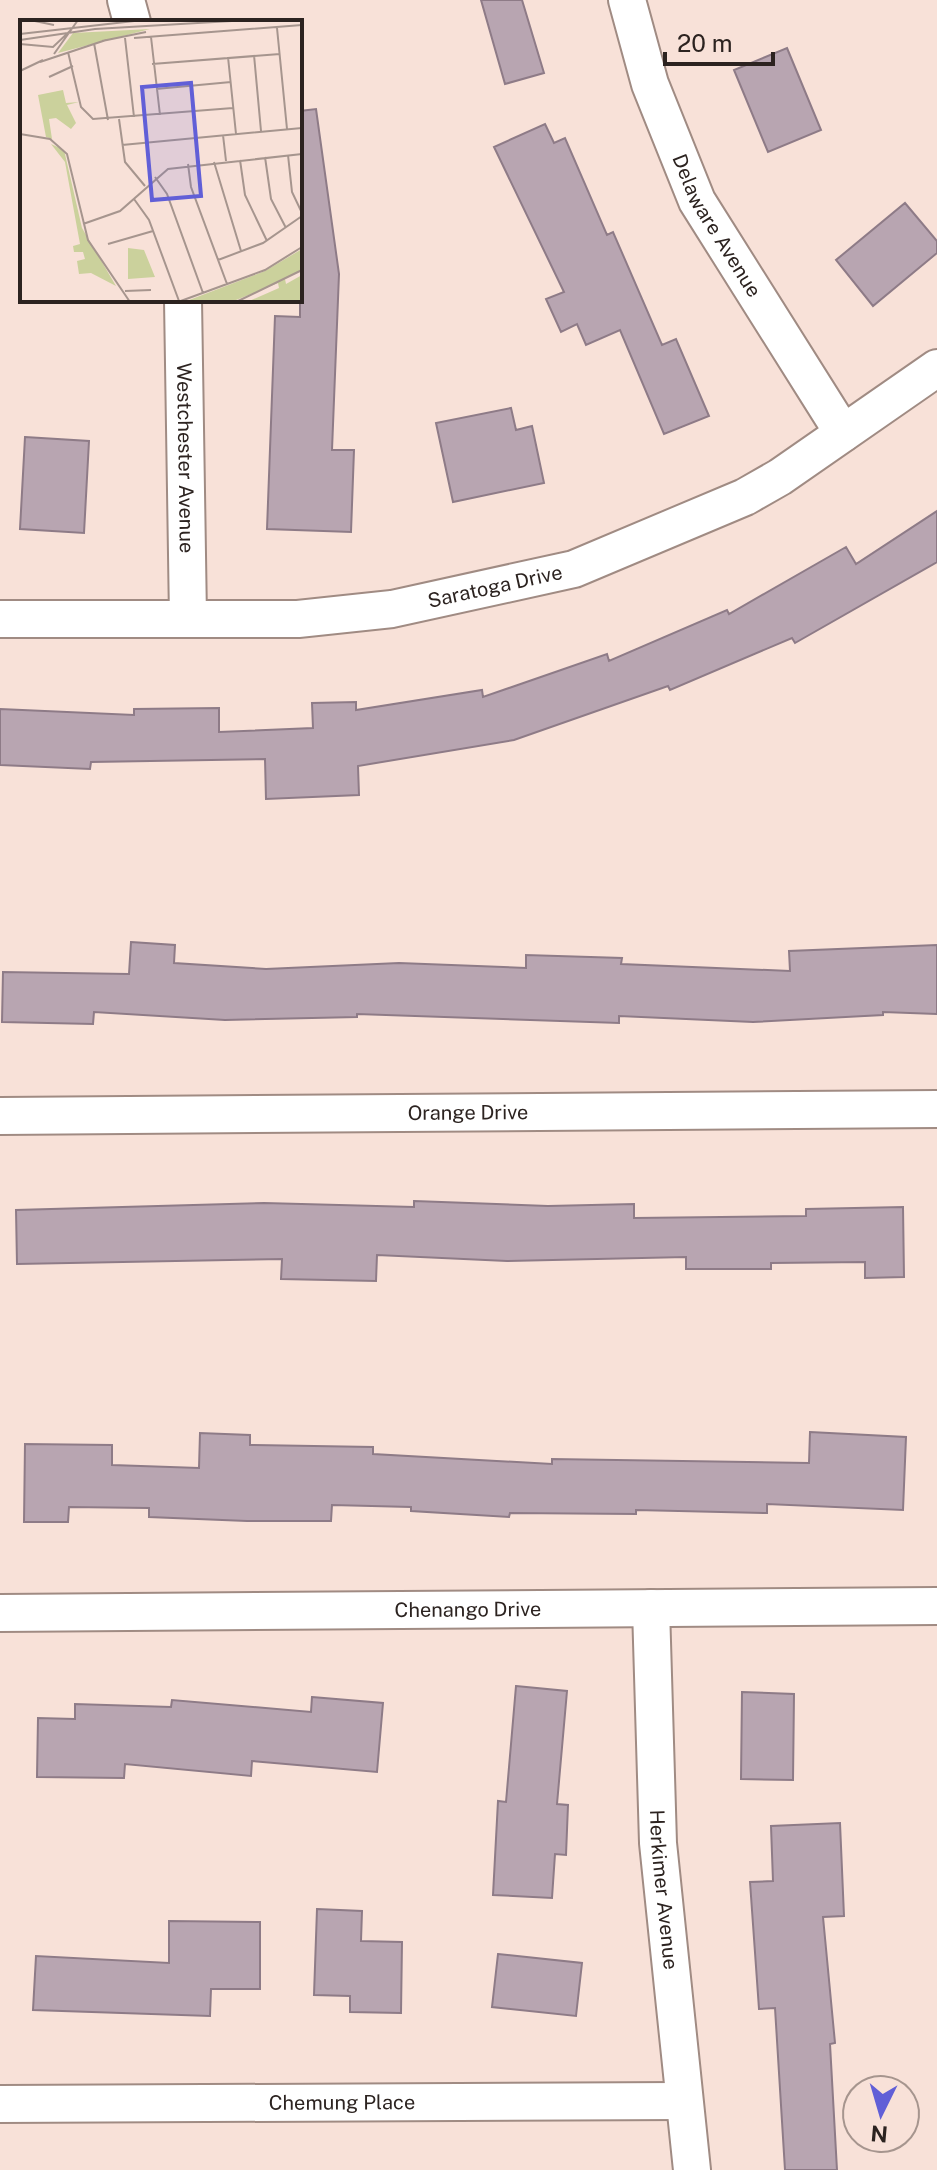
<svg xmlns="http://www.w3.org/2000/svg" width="937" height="2170" viewBox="0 0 937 2170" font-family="'Public Sans',sans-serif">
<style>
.building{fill:#b8a5b1;stroke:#8e7b87;stroke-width:2}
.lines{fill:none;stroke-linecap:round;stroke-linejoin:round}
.minor-casing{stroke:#a08b83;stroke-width:40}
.minor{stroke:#fff;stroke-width:36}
.labels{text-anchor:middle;stroke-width:6;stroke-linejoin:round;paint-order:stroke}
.street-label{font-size:20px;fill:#2c2320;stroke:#f8e1d8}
.inset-road{fill:none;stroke:#a6958e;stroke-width:2}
.view{fill:#615fd7;fill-opacity:0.15;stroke:#615fd7;stroke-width:4}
.inset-edge{fill:none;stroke:#2c2320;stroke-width:4}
</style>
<rect width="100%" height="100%" fill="#f8e1d8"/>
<path class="building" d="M 481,0 L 522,0 L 544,73 L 505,84 Z
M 787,48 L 821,130 L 768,152 L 734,70 Z
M 316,109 L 339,274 L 332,450 L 354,450 L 351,532 L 267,529 L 275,316 L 300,317 L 300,111 Z
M 545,124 L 554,143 L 565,138 L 607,235 L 613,232 L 662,345 L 676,339 L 709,416 L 664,434 L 620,330 L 586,345 L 577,324 L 561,332 L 546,299 L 564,292 L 494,147 Z
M 905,203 L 937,241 L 937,253 L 873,306 L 836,260 Z
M 511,408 L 516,430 L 532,426 L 544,483 L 453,502 L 436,423 Z
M 25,437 L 89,441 L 84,533 L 20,529 Z
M 937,511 L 937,562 L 795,643 L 792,638 L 670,690 L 668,686 L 514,740 L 358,766 L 359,795 L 266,799 L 265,759 L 91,762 L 90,769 L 0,765 L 0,709 L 134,715 L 134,709 L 219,708 L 219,732 L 313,728 L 312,703 L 356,702 L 356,710 L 482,690 L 483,697 L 607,654 L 609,661 L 727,610 L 729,614 L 846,547 L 856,564 Z
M 131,942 L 175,945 L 174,963 L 266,969 L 399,963 L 526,968 L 526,955 L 622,958 L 621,964 L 790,971 L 789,951 L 937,945 L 937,1014 L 883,1012 L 883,1015 L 753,1022 L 619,1016 L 619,1023 L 357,1014 L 357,1017 L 225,1020 L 94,1012 L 93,1024 L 2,1022 L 3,972 L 129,974 Z
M 414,1201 L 548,1206 L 634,1204 L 634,1218 L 806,1216 L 806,1209 L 903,1207 L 904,1277 L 865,1278 L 865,1262 L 771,1263 L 771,1269 L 686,1269 L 686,1257 L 507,1261 L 377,1255 L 376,1281 L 281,1279 L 282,1259 L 17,1264 L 16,1210 L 264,1203 L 414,1207 Z
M 810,1432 L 906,1437 L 903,1510 L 767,1504 L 767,1513 L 636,1510 L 636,1514 L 510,1513 L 509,1517 L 411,1511 L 411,1507 L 332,1505 L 331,1521 L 247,1521 L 149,1517 L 149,1508 L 69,1507 L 68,1522 L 24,1522 L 25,1444 L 112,1445 L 112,1465 L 199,1468 L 200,1433 L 250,1435 L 250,1445 L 373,1447 L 373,1454 L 552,1464 L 552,1459 L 809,1463 Z
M 516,1686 L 567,1691 L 557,1804 L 568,1805 L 566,1855 L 555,1854 L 552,1898 L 493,1895 L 498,1801 L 506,1802 Z
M 742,1692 L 794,1694 L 793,1780 L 741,1779 Z
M 312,1697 L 383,1703 L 377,1772 L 252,1761 L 251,1776 L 125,1764 L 124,1778 L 37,1777 L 38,1718 L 75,1719 L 75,1704 L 171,1707 L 172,1700 L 311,1712 Z
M 840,1823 L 844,1916 L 823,1917 L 835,2043 L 830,2044 L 837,2170 L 785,2170 L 775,2008 L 759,2009 L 750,1882 L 773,1881 L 771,1826 Z
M 317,1909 L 362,1911 L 361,1941 L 402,1942 L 401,2013 L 350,2012 L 350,1996 L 314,1995 Z
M 169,1921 L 260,1922 L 260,1989 L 211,1989 L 210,2016 L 33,2010 L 36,1956 L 169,1963 Z
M 498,1954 L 582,1963 L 576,2016 L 492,2007 Z"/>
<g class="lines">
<defs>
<g id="minor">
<path d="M 126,0 L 132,22"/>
<path id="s1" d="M 627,0 L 650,84 L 697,201 L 843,433"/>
<path id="s2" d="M 183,300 L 188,618"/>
<path id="s3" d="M 0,619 L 298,619 L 392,609 L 574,569 L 745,497 L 780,477 L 937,368"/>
<path id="s4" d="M 0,1116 L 937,1109"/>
<path id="s5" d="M 651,1608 L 658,1843 L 692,2170"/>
<path id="s6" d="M 0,1613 L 937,1606"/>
<path id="s7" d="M 0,2104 L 682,2101"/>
</g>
</defs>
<use href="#minor" class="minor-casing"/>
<use href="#minor" class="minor"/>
</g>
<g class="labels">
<g class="street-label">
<text dy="7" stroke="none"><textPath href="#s1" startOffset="244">Delaware Avenue</textPath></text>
<text dy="7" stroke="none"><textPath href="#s2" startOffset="158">Westchester Avenue</textPath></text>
<text dy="7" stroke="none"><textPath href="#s3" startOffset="498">Saratoga Drive</textPath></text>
<text dy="7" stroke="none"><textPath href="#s4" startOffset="468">Orange Drive</textPath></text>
<text dy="7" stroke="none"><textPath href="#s6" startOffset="468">Chenango Drive</textPath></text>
<text dy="7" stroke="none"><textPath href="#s5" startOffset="282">Herkimer Avenue</textPath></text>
<text dy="7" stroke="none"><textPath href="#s7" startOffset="342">Chemung Place</textPath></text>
</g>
</g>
<g transform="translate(20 20)">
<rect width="282" height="282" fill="#f8e1d8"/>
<path d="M 130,9 L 38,33 L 53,13 ZM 43,70 L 46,83 L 59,82 L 47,85 L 56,103 L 51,109 L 36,98 L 29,99 L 32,119 L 26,117 L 18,75 ZM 31,124 L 44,130 L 62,208 L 96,266 L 71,253 L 59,254 L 57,241 L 65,239 L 63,232 L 54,232 L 53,226 L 60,224 L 45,142 ZM 108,228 L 124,230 L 135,257 L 108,259 ZM 282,229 L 282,249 L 265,259 L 266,264 L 282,255 L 282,282 L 227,282 L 259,268 L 258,263 L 211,282 L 164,282 L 245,251 Z" fill="#cbd19c"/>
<path class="inset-road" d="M 10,0 L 34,5M 257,8 L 267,109M 0,14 L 123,0M 131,17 L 140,95M 105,18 L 114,97M 114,18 L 282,5M 0,20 L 75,9 L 229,0M 82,21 L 126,12M 74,23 L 88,100M 0,24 L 33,27 L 52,9M 48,32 L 61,87 L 73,99 L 213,88M 34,34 L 58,0M 234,35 L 241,111M 208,37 L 216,114M 20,42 L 86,20M 132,44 L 260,34M 0,51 L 23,40M 29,57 L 53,46M 136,69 L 211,62M 99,99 L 105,142 L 125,166M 0,114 L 30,119 L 47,134 L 68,220 L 110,282M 203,115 L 206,141M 102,125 L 282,108M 268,135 L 272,172 L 282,193M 245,137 L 251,179 L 266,208M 220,140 L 225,175 L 247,221M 194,142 L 221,231M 168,144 L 171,167 L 207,264M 135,157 L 147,174 L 183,273M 114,179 L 129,200 L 159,281M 63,204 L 100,191 L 148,149 L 282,134M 88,224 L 133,211M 198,240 L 243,223 L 282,196M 105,271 L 131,270M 158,282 L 245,250 L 282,227M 216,282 L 282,250"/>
<path class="view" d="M 171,63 L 181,176 L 132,180 L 122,67 Z"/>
<rect width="282" height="282" class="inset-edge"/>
</g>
<g transform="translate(881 2114) rotate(185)"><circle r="38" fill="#f8e1d8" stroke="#a6958e" stroke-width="2"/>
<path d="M0-6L14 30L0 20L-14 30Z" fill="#615fd7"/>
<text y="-12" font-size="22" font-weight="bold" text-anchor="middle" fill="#2c2320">N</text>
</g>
<path d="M665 52v12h108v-12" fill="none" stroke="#2c2320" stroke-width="4"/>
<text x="677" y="52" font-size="24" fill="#2c2320" stroke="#f8e1d8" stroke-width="6" paint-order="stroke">20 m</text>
</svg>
